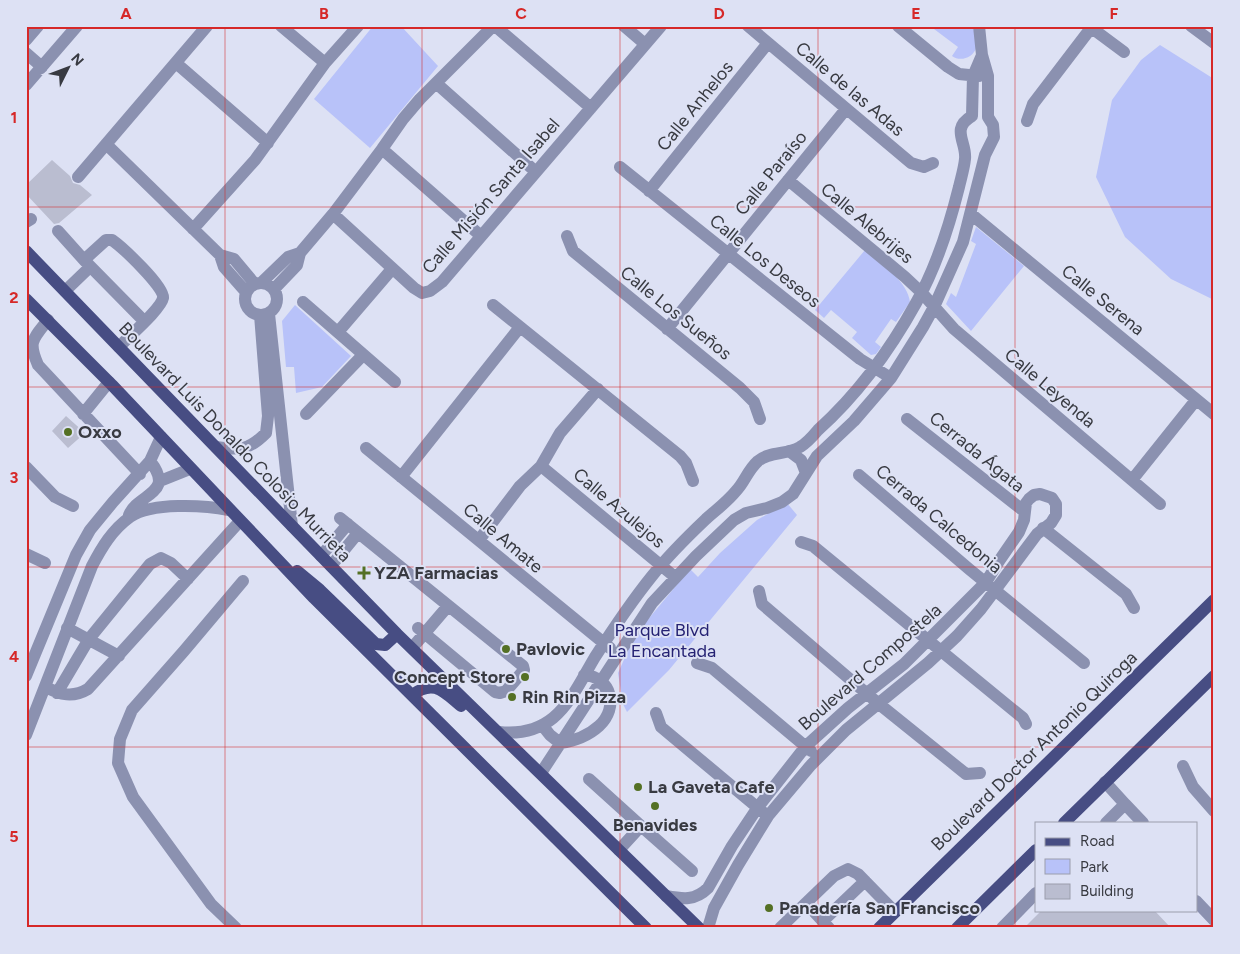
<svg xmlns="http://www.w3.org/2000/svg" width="1240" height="954" viewBox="0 0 1240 954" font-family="Figtree,sans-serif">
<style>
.green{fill:#b8c2f9}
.building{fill:#babdd0}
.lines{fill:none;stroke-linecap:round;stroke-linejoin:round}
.minor{stroke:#8b91b0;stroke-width:12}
.major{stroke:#474d83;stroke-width:12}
.grid{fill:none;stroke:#d62828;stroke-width:1;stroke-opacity:0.55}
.poi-dot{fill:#547024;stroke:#dde1f4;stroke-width:2}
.labels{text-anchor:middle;stroke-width:4;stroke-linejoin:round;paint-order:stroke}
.street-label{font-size:18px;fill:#383a41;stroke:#dde1f4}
.poi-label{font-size:18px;font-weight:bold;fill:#383a41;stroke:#dde1f4;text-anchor:start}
.park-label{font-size:18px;fill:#252273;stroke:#dde1f4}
.neatline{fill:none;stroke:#d62828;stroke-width:2}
.grid-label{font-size:16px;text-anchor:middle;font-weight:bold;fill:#d62828}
</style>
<rect width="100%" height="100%" fill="#dde1f4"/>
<path class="green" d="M 373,26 L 401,26 L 438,66 L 370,148 L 314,99 Z
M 930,26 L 973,26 C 974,33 977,42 976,48 C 973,58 960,62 952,56 L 958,47 Z
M 1160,45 L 1214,79 L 1214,300 L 1171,279 L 1125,237 L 1096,177 L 1112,100 L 1141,60 Z
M 976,227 L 1024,266 L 971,331 L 946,304 L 951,293 L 956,297 L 976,244 L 971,241 Z
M 865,250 C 881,264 907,280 910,302 L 896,322 L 891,319 L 875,342 L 881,347 L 876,354 L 871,355 L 852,338 L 857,332 L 831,310 L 824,318 L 815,310 Z
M 295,305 L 351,356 L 322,387 L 296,393 L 294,367 L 286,367 L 282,321 Z
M 787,503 L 797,515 L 669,670 L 627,712 L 623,704 L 618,673 L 635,635 L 690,569 L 698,577 L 720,553 L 757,520 Z"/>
<path class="building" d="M 52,160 L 70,176 L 73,183 L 80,185 L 92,195 L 59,223 L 54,224 L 26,194 L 26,185 Z
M 66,416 L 85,433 L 68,448 L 52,431 Z
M 1042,910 L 1154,910 L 1171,928 L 1024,928 Z"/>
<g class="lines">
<path class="minor" d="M 281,26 L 325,63
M 495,26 L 591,108
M 624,26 L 645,44
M 748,26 L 911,163 L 924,167 L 933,163
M 898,26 L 948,67 L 959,74 L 979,76
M 1089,26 L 1124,52
M 1191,26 L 1214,43
M 26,40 L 38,26
M 26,53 L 42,67
M 176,63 L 268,143
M 436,83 L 536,172
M 26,85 L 77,26
M 1027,121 L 1033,104 L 1091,28
M 106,144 L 220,255 L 224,267 L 246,292
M 382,149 L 481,236
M 620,167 L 860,359 L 891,378
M 78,177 L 207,26
M 788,180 L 905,277 L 922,293 L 954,329 L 1160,504
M 649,191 L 768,43
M 333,214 L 414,288 L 422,293 L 430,291 L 442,282 L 661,26
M 971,214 L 1214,414
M 26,222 L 31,219
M 193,229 L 255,160 L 325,63 L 358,26
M 58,231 L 84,260
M 567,236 L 573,251 L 740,388 L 754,402 L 760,419
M 220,255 L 234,259 L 254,283
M 262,282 L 288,257 L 300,253
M245 299a16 16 0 1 1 32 0a16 16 0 1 1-32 0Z
M 275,288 L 297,265 L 300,253 L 333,214 L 382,149 L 403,119 L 420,99 L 493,26
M 65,291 L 90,267
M 303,302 L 395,382
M 493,305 L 680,456 L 686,463 L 693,481
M 269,314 L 292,526
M 48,320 C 32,340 28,342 38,365 L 140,474
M 667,329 L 846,109
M 338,332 L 392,269
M 119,347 C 128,337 161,309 163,298 C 165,287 122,247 112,240 L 106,240 L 84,260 L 144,321
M 83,414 L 109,382
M 306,414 L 363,355
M 907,419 L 1025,512
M 216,447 C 240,450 248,451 266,433 L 268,416 L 260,315
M 366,448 L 610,648
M 789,451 L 801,460 L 806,473
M 541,466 L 675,577
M 26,467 L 55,497 L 73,506
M 859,475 L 969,569 L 1084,663
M 401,477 L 520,327
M 1132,480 L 1196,400
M 160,481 L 190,469
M 129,515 C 138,493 176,494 150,461
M 340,518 L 523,666 L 524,670 L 506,691 L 500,693 L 495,692 L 418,628
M 1043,528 L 1126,594 L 1134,608
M 479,540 L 520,486 L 541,466 L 560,433 L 598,389
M 801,542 L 813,546 L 1023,718 L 1026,724
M 26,554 L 45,563
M 321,556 L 348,524
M 331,566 L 358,533
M 759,591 L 762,604 L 879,704 L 966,774 L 980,773
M 67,628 L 119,656
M 412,648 L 448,606
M 697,663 L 712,668 L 811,751
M 26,676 L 76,555 L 90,530 L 113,502 L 150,461 L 161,437
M 46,687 C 60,695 73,698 88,689 L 240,521
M 57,693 L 89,639 L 150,564 L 161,558 L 171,563 L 188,579
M 656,713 L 661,727 L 764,813
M 542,725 L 550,735 L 560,743 C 574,741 588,736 599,726 C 619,708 612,677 584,675
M 499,732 C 518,734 537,731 553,718 C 571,703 583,677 595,657 C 613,629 631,602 652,576 C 668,556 687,537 706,519 C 716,510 727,502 736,491 C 745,482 747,471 758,461 C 770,451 787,455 800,447 C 807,443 813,436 818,430 C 858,394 890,350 916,303 C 936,268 949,227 959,187 C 961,178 964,169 965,159 C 967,142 950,129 972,116 L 973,76 L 982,55
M 26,735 L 92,566 C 102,547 112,530 130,517 C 151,502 204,505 229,510
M 1183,766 L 1193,787 L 1214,811
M 541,773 L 652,603 L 696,556 L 734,520 L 746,513 L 767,508 L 782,502 L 793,494 L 817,456 L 854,421 L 891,378 L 923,327 L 934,307 L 963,242 L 985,155 L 994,137 L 993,125 L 988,117 L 988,76 L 982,55 L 979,26
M 589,779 L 641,826
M 1105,782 L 1125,804
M 1106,823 L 1125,804 L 1143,823
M 619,850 L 641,826 L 692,871
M 666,896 C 683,899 695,901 708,888 L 732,846 L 758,807 L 806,746 L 848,708 L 904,664 L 986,582 L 999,561 L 1019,532 L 1024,520 L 1026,503 L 1029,499 L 1034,495 L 1040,494 L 1052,498 L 1056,504 L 1056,515 L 1051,523 L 1037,534 L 981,609 L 957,636 L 928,663 L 846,730 L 811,765 L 768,816 L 738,865 L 714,908 L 708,928
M 1196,901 L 1214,920
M 806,903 L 829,928
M 823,921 L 865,881
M 236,928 L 211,904 L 133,797 L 118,763 L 120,739 L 132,710 L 184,651 L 243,581
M 780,928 L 834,876 L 848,869 L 858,874 L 895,912
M 1002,928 L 1036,893"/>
<path class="major" d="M 26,251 L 292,526 L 397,634 L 699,928
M 26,299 L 112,385 L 314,598 L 646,928
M 297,571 L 320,590 L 376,644 L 385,645 L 397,634
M 412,695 C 434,679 443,691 461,706
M 1064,823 L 1214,676
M 879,928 L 1214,600
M 957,928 L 1036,850"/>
</g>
<path class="grid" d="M 225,26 L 225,928M 422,26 L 422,928M 620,26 L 620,928M 818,26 L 818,928M 1015,26 L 1015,928M 26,207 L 1214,207M 26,387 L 1214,387M 26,567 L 1214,567M 26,747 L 1214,747"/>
<g class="poi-dot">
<circle cx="68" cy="432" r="5"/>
<path d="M361.5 565.5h5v5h5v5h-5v5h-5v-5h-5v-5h5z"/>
<circle cx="506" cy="649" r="5"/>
<circle cx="525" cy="677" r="5"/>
<circle cx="512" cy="697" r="5"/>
<circle cx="638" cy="787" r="5"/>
<circle cx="655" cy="806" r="5"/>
<circle cx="769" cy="908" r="5"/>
</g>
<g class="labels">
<g class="street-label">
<text transform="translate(850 89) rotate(40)" y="6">Calle de las Adas</text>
<text transform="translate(695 106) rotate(-51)" y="6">Calle Anhelos</text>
<text transform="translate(771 173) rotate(-51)" y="6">Calle Paraíso</text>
<text transform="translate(491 196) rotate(-49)" y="6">Calle Misión Santa Isabel</text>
<text transform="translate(867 223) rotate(40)" y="6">Calle Alebrijes</text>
<text transform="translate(765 261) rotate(39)" y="6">Calle Los Deseos</text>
<text transform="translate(1103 300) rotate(39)" y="6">Calle Serena</text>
<text transform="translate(676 313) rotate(39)" y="6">Calle Los Sueños</text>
<text transform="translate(1050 388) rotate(40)" y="6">Calle Leyenda</text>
<text transform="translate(235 442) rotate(46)" y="6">Boulevard Luis Donaldo Colosio Murrieta</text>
<text transform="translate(977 452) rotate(39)" y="6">Cerrada Ágata</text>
<text transform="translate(619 508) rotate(40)" y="6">Calle Azulejos</text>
<text transform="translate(939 519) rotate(40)" y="6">Cerrada Calcedonia</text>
<text transform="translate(503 538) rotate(40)" y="6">Calle Amate</text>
<text transform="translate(870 667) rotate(-41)" y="6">Boulevard Compostela</text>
<text transform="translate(1034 751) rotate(-44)" y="6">Boulevard Doctor Antonio Quiroga</text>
</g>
<g class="poi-label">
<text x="78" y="438">Oxxo</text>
<text x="374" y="579">YZA Farmacias</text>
<text x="516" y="655">Pavlovic</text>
<text x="515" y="683" text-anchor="end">Concept Store</text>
<text x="522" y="703">Rin Rin Pizza</text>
<text x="648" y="793">La Gaveta Cafe</text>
<text x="655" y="831" text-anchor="middle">Benavides</text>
<text x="779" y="914">Panadería San Francisco</text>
</g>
<g class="park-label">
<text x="662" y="636">Parque Blvd<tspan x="662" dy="21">La Encantada</tspan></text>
</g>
</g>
<rect width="1240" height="954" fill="none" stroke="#dde1f4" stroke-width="55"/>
<rect x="1035" y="822" width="162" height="90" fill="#dde1f4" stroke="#9b9eac"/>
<rect x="1045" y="838" width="25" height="8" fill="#474d83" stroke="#9b9eac"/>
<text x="1080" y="846" font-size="15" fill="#383a41">Road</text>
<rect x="1045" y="859" width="25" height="15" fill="#b8c2f9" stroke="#9b9eac"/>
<text x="1080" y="872" font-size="15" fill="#383a41">Park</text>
<rect x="1045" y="884" width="25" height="15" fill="#babdd0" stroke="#9b9eac"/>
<text x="1080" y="896" font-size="15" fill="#383a41">Building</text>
<g transform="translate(68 68) rotate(48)" stroke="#dde1f4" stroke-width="4" paint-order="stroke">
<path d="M0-4L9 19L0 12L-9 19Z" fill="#383a41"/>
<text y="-8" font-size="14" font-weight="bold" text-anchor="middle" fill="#383a41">N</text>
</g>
<rect x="28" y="28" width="1184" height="898" class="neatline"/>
<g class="grid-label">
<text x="126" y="19">A</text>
<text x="324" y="19">B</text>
<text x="521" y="19">C</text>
<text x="719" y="19">D</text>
<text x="916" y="19">E</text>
<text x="1114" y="19">F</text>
<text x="14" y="123">1</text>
<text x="14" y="303">2</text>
<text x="14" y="483">3</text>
<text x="14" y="662">4</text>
<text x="14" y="842">5</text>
</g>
</svg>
